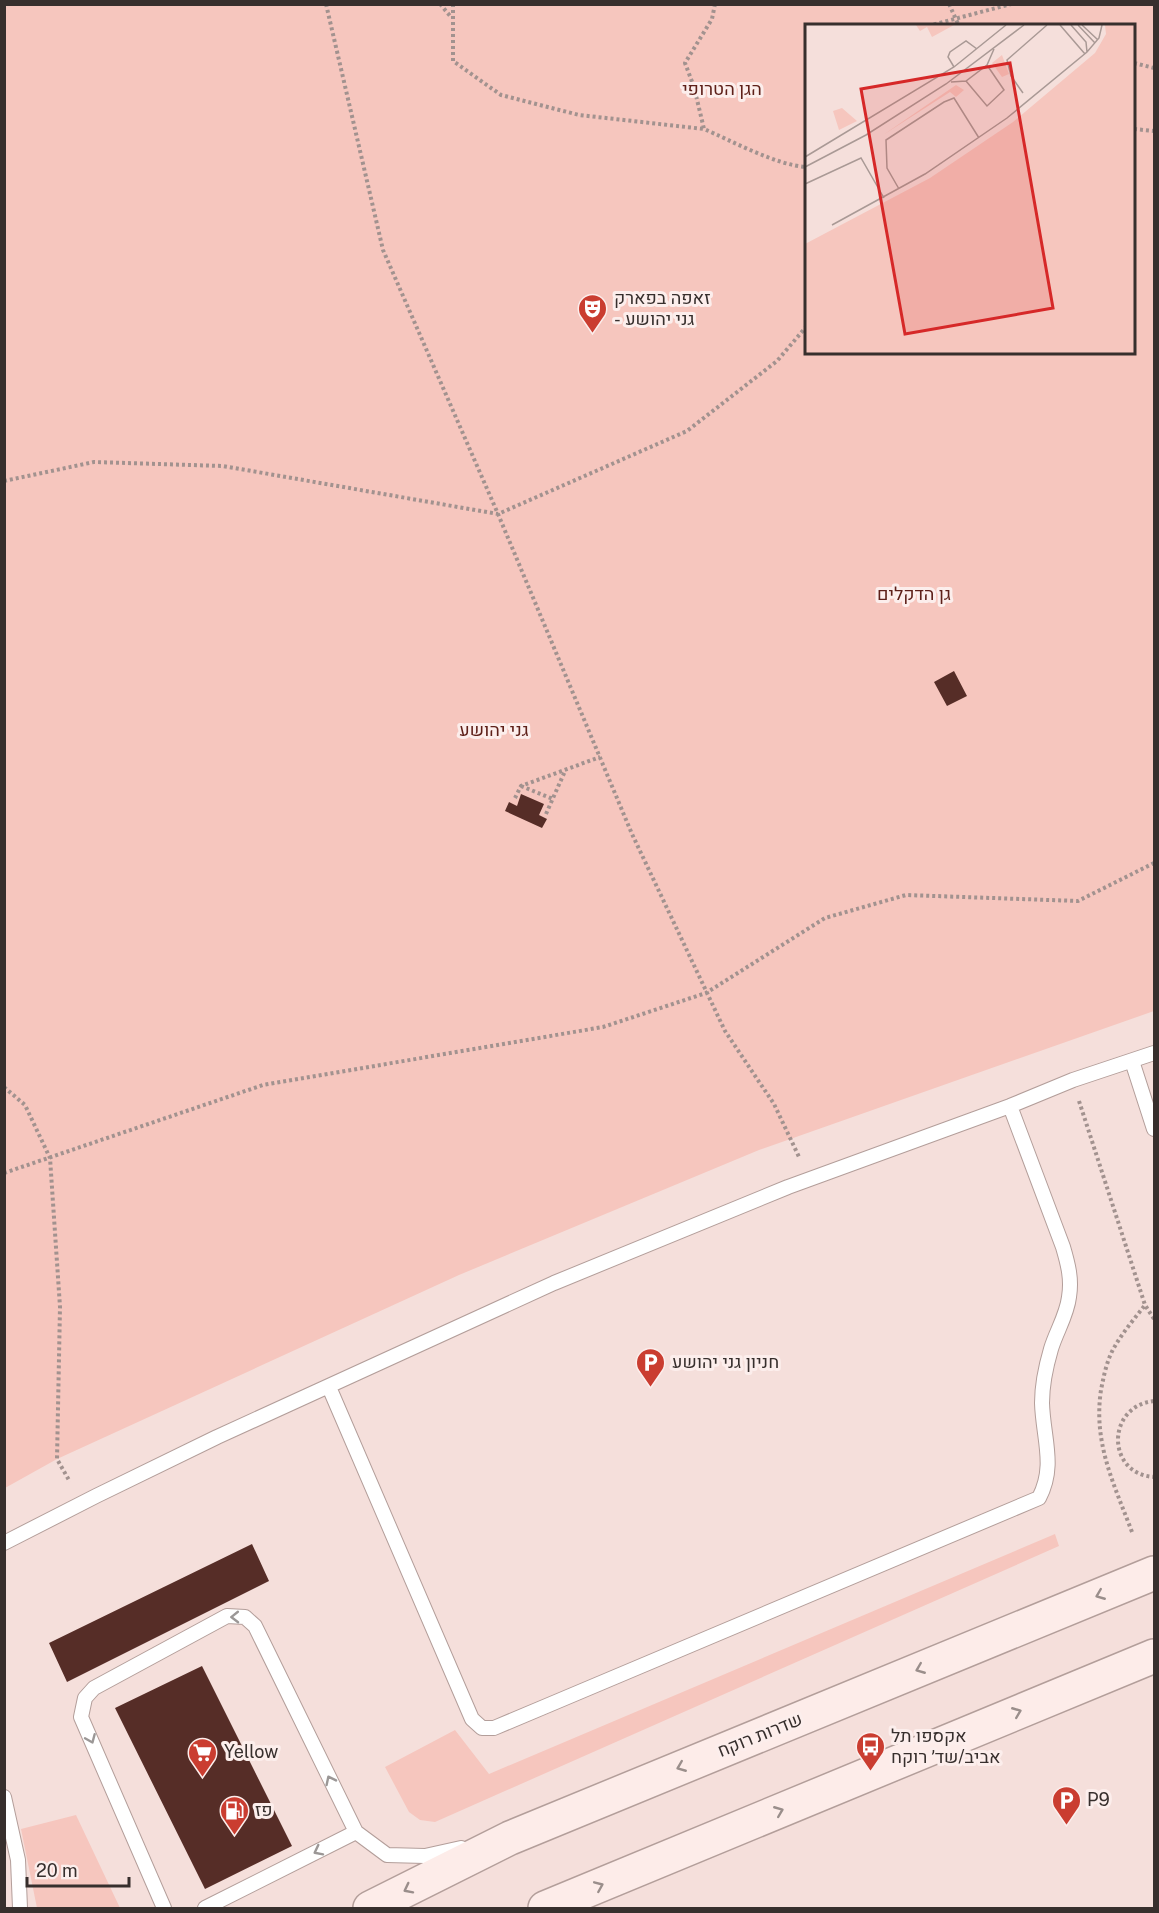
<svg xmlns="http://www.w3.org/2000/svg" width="1159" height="1913" viewBox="0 0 1159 1913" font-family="'Public Sans',Heebo,sans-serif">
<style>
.green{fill:#f6c6be;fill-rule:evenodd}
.building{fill:#562d27}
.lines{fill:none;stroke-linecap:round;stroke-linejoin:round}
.service-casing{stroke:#b39e9a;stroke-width:16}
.secondary-casing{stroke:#b39e9a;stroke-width:36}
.path{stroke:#a2928f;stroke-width:4;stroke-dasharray:3 3;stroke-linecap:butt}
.service{stroke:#fff;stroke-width:14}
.secondary{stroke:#fdece9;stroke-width:33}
.oneway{stroke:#9a8e8b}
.oneway2{stroke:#9b9796}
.labels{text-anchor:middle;stroke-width:6;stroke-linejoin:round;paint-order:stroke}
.park-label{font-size:18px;fill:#5e2019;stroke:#fceeec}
.poi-label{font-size:18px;fill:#372f2d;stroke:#fceeec;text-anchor:start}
.street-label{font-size:18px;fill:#372f2d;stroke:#fceeec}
.inset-road{fill:none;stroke:#a99995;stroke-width:1.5}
.view{fill:#d62828;fill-opacity:0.15;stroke:#d62828;stroke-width:3}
.inset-edge{fill:none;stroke:#372f2d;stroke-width:3}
</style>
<rect width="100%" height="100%" fill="#f5dfdb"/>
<path class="green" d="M 5,5 L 1154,5 L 1154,1011 L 759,1150 L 459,1275 L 57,1459 L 5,1488 ZM 806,26 L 1134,26 L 1134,352 L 806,352 Z
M 1055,1534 L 1059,1546 L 435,1822 L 420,1820 L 409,1812 L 385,1767 L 455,1730 L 489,1774 Z
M 76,1815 L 120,1908 L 37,1908 L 21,1829 Z"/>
<path class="building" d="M 954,671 L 967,696 L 947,706 L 934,682 Z
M 521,794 L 544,804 L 539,815 L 547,819 L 542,828 L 505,811 L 509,802 L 517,806 Z
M 252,1544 L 269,1581 L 67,1682 L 49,1643 Z
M 202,1666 L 292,1846 L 205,1889 L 115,1708 Z"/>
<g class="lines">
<defs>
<path id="service" d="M 1132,1061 L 1154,1129
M 329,1387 L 472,1719 L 482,1728 L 494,1728 L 551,1704 L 1039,1498 C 1056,1466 1043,1438 1042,1403 C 1042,1386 1046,1366 1051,1349 C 1056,1332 1067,1315 1069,1297 C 1072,1279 1068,1264 1063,1247 L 1010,1106
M 4,1543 L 96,1496 L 217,1437 L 554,1283 L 788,1187 L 1010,1106 L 1073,1080 L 1154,1053
M 4,1797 L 18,1860 L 20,1908
M 164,1908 L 81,1717 L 85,1698 L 94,1688 L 227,1616 L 245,1617 L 255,1626 L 356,1832
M 205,1908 L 356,1832 L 387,1855 L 425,1856 L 461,1848"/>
<path id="secondary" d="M 370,1908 L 510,1838 L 1154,1573
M 545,1908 L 1154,1656"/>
</defs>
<use href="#service" class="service-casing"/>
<use href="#secondary" class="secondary-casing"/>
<path class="path" d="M 326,4 L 383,250 L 498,514 L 632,834 L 725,1031 L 774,1104 L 800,1159
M 440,4 L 451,17
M 453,4 L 453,61 L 501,95 L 579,115 L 704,129
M 715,4 L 712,19 L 685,63 L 694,87 L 704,129 C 732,141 776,165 806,167
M 949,4 L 959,26
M 928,26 L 1011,4
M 1134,63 L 1154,68
M 1134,129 L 1154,131
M 4,481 L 94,462 L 223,466 L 498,514 L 687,431 L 777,361 L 806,327
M 521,786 L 553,799
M 515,798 L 521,786 L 600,757
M 546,814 L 565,771
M 4,1087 L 25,1105 L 50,1158 L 60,1307 L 57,1459 L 70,1482
M 1079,1101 L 1145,1305 L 1154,1319
M 4,1173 L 263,1085 L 603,1027 L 706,993 L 825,918 L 906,895 L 1078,901 L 1154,863
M 1154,1401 C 1106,1406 1106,1474 1154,1477
M 1132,1532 C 1114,1484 1093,1443 1101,1390 C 1104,1375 1107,1359 1115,1346 C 1123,1332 1135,1318 1145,1305"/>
<use href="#service" class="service"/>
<use href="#secondary" class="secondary"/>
</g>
<defs><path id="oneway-chevron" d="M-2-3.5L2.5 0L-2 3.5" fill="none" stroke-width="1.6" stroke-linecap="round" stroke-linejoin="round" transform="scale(1.5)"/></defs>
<g class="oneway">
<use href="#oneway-chevron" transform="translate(1100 1595) rotate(158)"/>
<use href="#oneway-chevron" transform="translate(920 1669) rotate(158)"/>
<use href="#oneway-chevron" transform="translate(1017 1712) rotate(-22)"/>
<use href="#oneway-chevron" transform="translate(681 1767) rotate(158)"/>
<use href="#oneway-chevron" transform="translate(779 1811) rotate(-22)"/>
<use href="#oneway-chevron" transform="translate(599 1886) rotate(-23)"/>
<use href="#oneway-chevron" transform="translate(408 1889) rotate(153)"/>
</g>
<g class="oneway2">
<use href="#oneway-chevron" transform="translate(235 1617) rotate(179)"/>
<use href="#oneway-chevron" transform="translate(91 1739) rotate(67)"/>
<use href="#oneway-chevron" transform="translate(330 1780) rotate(-116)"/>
<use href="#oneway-chevron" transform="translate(318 1851) rotate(153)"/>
</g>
<defs>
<symbol id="theatre-pin" viewBox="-11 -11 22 30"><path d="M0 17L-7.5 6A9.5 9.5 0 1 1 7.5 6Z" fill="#ca3d30" stroke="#fceeec"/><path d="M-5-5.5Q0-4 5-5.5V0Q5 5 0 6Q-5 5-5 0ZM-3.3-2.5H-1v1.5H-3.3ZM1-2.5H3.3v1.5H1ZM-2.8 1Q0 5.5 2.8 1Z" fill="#fff"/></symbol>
<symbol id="parking-pin" viewBox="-11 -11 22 30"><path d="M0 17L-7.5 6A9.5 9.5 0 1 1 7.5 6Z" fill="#ca3d30" stroke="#fceeec"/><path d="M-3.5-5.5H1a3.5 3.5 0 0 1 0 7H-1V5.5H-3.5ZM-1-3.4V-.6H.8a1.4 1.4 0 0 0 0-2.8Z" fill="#fff"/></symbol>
<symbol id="bus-pin" viewBox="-11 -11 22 30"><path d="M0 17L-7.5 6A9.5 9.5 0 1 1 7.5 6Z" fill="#ca3d30" stroke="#fceeec"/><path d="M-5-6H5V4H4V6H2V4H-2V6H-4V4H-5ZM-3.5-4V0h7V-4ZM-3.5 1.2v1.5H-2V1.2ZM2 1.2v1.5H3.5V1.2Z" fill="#fff"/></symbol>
<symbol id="supermarket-pin" viewBox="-11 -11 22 30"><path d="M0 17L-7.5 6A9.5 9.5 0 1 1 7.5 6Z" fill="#ca3d30" stroke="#fceeec"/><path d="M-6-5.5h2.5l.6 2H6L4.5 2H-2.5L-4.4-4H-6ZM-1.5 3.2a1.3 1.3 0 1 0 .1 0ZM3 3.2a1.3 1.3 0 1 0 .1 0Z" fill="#fff"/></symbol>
<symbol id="fuel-pin" viewBox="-11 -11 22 30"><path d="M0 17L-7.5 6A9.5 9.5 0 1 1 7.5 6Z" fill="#ca3d30" stroke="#fceeec"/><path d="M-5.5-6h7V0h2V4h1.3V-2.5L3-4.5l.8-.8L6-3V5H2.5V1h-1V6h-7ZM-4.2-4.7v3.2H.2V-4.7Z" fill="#fff"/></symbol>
</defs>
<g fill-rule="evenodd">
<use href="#theatre-pin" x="576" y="292" width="33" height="45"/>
<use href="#parking-pin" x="634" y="1346" width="33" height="45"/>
<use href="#bus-pin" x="854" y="1730" width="33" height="45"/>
<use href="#supermarket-pin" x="186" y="1736" width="33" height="45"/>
<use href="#parking-pin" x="1050" y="1784" width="33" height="45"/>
<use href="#fuel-pin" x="218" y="1794" width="33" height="45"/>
</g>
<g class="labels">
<g class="park-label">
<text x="722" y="95">הגן הטרופי</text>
<text x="914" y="600">גן הדקלים</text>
<text x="494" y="736">גני יהושע</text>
</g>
<g class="poi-label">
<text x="614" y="304">זאפה בפארק<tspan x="614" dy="21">- גני יהושע</tspan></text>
<text x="672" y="1368">חניון גני יהושע</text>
<text x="891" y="1742">אקספו תל<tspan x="891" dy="21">אביב/שד׳ רוקח</tspan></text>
<text x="224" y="1758">Yellow</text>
<text x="1087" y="1806">P9</text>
<text x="255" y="1816">פז</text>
</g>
<g class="street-label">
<text transform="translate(760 1735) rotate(-22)" y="6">שדרות רוקח</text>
</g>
</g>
<g transform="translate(805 24)">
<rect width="330" height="330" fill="#f5dfdb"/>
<path d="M 111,1 L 149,1 L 127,13 L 122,3 L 115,7 ZM 300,1 L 330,1 L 330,329 L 0,329 L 0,220 L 125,154 L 208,98 L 290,29 L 301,10 ZM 197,31 L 204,50 L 197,53 L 187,39 ZM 151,61 L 159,66 L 151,73 L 145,68 L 78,111 ZM 37,84 L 52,97 L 34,106 L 28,87 Z" fill="#f6c6be"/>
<path class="inset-road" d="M 255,1 L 280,30M 266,1 L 281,18 L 282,28M 273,1 L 290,19M 277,1 L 293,16M 149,43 L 143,33 L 145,28 L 161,17 L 172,25M 161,57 L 182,82 L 199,66 L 182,41M 146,58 L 161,57 L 182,41 L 189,25M 218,69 L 206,52 L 202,36 L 242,1M 0,133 L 149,43 L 201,1M 0,143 L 61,111 L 141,60 L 219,1M 0,160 L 56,134 L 79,174M 94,165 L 82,144 L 81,116 L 139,78 L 149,74 L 174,114M 27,201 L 120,150 L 202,94 L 282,28 L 294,14 L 297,1"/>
<path class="view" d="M 205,39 L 248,284 L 100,310 L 56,65 Z"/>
<rect width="330" height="330" class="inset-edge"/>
</g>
<rect width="1159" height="1913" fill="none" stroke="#372f2d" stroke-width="12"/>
<path d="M27 1877v9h102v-9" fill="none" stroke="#372f2d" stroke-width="3"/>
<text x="36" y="1877" font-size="18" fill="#372f2d" stroke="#fceeec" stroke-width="4.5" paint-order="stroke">20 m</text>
</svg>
